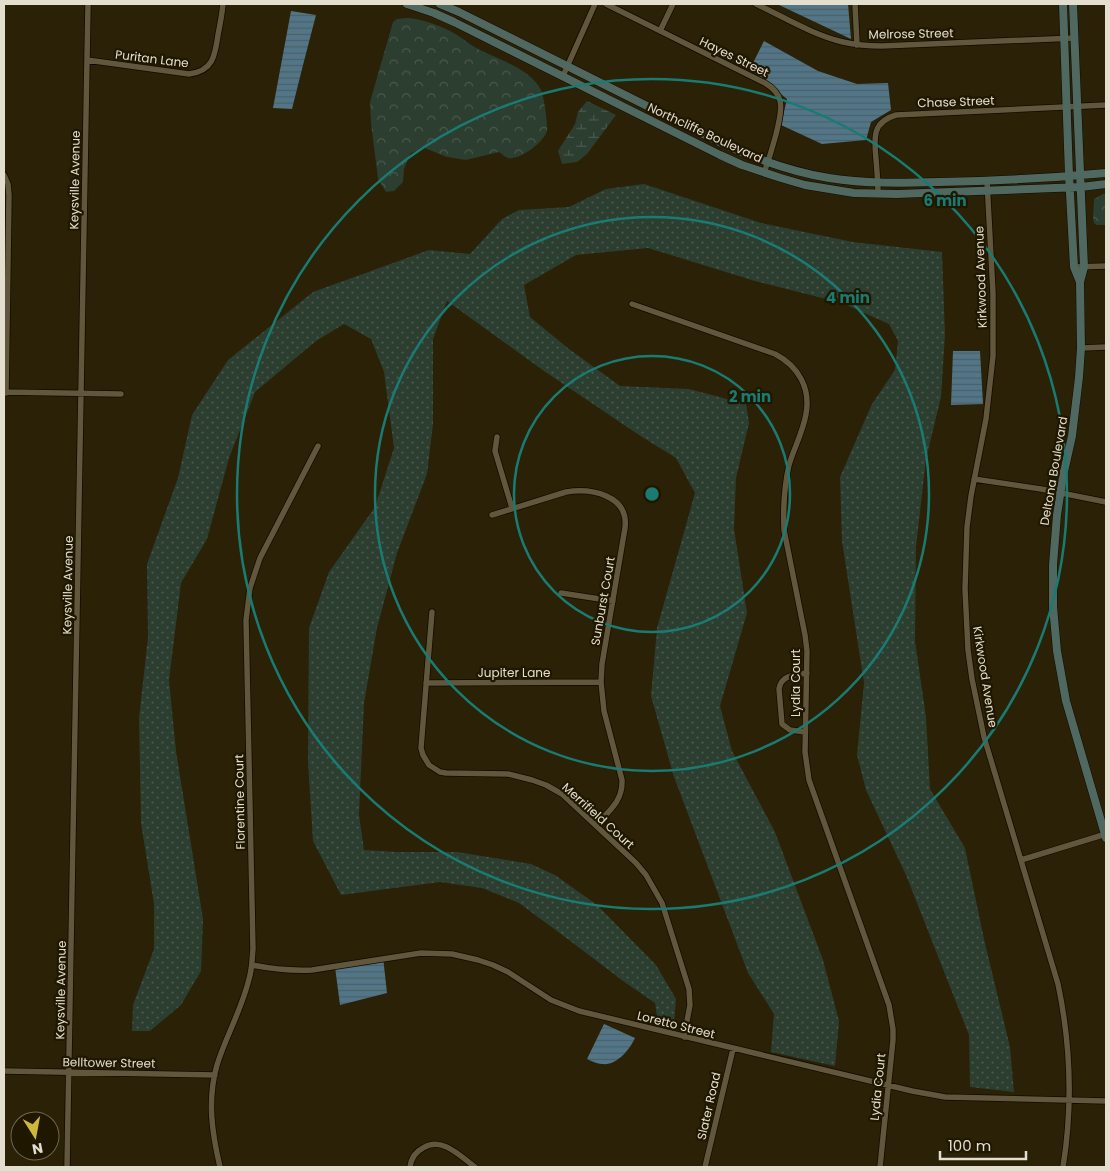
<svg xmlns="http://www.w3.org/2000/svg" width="1110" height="1171" viewBox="0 0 1110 1171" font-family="Poppins,sans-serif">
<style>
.grass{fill:url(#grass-dots)}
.forest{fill:url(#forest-crowns)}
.wetland{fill:url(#wetland-marsh)}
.water{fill:url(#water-rules)}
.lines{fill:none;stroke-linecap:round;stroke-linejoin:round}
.minor-casing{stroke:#120a00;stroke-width:7}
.secondary-casing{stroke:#120a00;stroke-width:9}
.minor{stroke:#61573c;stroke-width:5.5}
.secondary{stroke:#4f6860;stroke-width:8}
.ring{fill:none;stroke:#1a7b73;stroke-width:2.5}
.labels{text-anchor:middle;stroke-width:4.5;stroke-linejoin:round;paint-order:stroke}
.street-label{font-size:12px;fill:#e3dece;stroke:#201700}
.centre{fill:#1a7b73;stroke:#201700;stroke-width:2.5}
.ring-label{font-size:15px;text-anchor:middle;font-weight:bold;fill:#1a7b73;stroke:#201700;stroke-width:4.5;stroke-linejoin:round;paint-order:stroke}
</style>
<defs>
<pattern id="grass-dots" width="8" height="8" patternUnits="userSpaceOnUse" patternTransform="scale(1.25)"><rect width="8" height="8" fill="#2b3e30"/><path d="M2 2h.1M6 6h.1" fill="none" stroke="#4a594d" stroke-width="1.8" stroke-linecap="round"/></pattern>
<pattern id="forest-crowns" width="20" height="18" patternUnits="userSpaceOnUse" patternTransform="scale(1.25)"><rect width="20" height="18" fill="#2b3e30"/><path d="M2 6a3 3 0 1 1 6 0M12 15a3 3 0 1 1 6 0" fill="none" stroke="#4a594d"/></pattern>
<pattern id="wetland-marsh" width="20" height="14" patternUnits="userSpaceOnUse" patternTransform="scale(1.25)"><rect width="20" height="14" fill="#2b3e30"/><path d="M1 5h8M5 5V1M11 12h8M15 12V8" fill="none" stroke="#4a594d"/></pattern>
<pattern id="water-rules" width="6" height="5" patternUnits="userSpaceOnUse" patternTransform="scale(1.25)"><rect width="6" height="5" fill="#527687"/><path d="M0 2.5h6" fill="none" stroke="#4c5f66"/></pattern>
</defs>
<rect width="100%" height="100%" fill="#2a2106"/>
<path class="grass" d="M 644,184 L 761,223 L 853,242 L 942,252 L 945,334 L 941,397 L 926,459 L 916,547 L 915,641 L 926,717 L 930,789 L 965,848 L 984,939 L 1010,1047 L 1014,1092 L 970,1087 L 969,1035 L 906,875 L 866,790 L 857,755 L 864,683 L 842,541 L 840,477 L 872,404 L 895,370 L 898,341 L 889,324 L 842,303 L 755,281 L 648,248 L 576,255 L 524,285 L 530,317 L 569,349 L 620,386 L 689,389 L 746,404 L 749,423 L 736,478 L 734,529 L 747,613 L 720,706 L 732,751 L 775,832 L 823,960 L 839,1021 L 835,1066 L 771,1052 L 774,1014 L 748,973 L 674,777 L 651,696 L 657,628 L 695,493 L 676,458 L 639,435 L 544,371 L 447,301 L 433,339 L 433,424 L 427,474 L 397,553 L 377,628 L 364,703 L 359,815 L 364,850 L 397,852 L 457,852 L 531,864 L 555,875 L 597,905 L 656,965 L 676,999 L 674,1026 L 658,1023 L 655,1003 L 623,981 L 569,940 L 519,903 L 482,888 L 440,882 L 341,895 L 313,841 L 308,762 L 309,628 L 329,572 L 375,507 L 394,448 L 384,372 L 371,339 L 344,324 L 316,341 L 255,392 L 229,458 L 207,539 L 181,583 L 169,680 L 176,751 L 203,919 L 201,971 L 181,1005 L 150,1031 L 132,1031 L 133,1005 L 154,949 L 154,904 L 141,823 L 139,718 L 148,637 L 147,564 L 178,478 L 192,415 L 228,360 L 313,292 L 429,250 L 470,254 L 502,219 L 519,210 L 569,207 L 606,189 Z"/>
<path class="forest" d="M 406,18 C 419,18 441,26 452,32 C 461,37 469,44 478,49 C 498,59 531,69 541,90 C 544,96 548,125 547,131 C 544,142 519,161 508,158 C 505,157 502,154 499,152 L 466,160 L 447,157 L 422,147 L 410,154 L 404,169 L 403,182 L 394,191 L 386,192 L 378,179 L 371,123 L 370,102 L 393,22 L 397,19 Z
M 1103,194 L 1106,194 L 1106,225 L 1097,225 L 1094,223 L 1093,218 L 1094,199 Z"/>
<path class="wetland" d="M 587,101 L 616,115 L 587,154 L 577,162 L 562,164 L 558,151 L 575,124 L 578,112 Z"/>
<path class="water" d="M 777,4 L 848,4 L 851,39 Z
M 291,11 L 316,15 L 303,65 L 292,109 L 273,108 Z
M 764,41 L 818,71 L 857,84 L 888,83 L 891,110 L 871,122 L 866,140 L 822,144 L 781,125 L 787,99 L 750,69 Z
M 953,351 L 980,351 L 983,404 L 951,405 Z
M 383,957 L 387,993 L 340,1005 L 335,967 Z
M 604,1024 L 635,1038 C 630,1049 617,1066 602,1064 C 597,1064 592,1061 587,1059 Z"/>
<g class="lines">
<defs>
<path id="minor" d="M 606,4 L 765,83 C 772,87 778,92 780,101 C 784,114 769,159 764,173
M 756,4 C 784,17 813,35 843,42 C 856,45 869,46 882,46 L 1075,38
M 855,4 L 857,45
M 660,31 L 673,4
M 87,60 L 189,74 C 213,71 215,56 218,35 C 220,25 222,14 223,4
M 563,76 L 595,4
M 4,175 L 8,184 L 9,195 L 6,393
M 987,181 L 993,293 L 993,356 L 986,419 L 971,496 L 967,527 L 965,589 L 968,650 L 972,679 L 984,737 L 1058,984 C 1071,1046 1073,1105 1063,1167
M 878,194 C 878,182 877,171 876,159 C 874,138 872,122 896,115 L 1106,105
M 1074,267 L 1106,266
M 632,304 L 775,354 C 798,366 811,388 806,414 C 803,432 794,448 789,465 C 784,487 783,508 784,530 L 805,635 L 807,651 L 805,752 L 809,780 L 889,1005 L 893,1029 L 893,1040 L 880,1167
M 1081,348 L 1106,347
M 4,392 L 121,394
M 497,437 L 495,451 L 512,508
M 974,479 L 1041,489 L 1106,502
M 492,515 L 566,492 C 591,488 629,495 625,528 L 602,664 L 601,682 L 604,711 L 622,780 C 623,801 609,811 596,825
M 561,593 L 613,601
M 432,612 L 421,748 L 423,755 L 429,765 L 440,772 L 446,773 L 508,774 L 532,780 L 546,785 L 562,794 L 636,863 L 646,875 L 662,903 L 689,989 L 690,1005 L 684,1037
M 426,683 L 601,682
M 805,732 L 790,730 L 782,724 L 779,689 C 781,675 795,675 807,673
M 1021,860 L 1106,834
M 252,965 C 272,969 291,971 312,970 L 421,953 L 452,954 L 478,960 L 493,965 L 508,972 L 551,1000 L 579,1011 L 912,1091 L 945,1097 L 1106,1101
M 4,1071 L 215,1075
M 67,1167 L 88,4
M 220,1167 C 212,1133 207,1100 217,1065 C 226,1036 242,1009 249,979 C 252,970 252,959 253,949 L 246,620 L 250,588 L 260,558 L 318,446
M 410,1167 C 411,1159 415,1152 423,1148 C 442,1136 460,1156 475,1167
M 705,1167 L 733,1049"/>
<path id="secondary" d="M 407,4 L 434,13 L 454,22 L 720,155 L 742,165 L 781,178 L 805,185 L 854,193 L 897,194 L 1081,187 L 1106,184
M 440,4 L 459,12 L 725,145 C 759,160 793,172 829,178 C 866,184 903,183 939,182 C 995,181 1051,178 1106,173
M 1063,4 L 1069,175 L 1074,267 L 1080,282
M 1073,4 L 1084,267 L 1080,282 L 1081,348 L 1079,377 L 1072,436 L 1063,476 L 1057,515 L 1053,565 L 1053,606 L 1057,651 L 1066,701 L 1106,838"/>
</defs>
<use href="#minor" class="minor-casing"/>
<use href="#secondary" class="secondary-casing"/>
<use href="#minor" class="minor"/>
<use href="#secondary" class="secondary"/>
</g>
<g class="ring">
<circle cx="652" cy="494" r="138"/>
<circle cx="652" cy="494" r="277"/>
<circle cx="652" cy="494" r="415"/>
</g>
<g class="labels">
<g class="street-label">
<text transform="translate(911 34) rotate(-1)" y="4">Melrose Street</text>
<text transform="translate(734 57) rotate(26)" y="4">Hayes Street</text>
<text transform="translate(152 59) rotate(7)" y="4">Puritan Lane</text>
<text transform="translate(956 102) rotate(-2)" y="4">Chase Street</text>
<text transform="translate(705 133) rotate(25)" y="4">Northcliffe Boulevard</text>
<text transform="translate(75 180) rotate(-89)" y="4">Keysville Avenue</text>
<text transform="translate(981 277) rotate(-92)" y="4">Kirkwood Avenue</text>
<text transform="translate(1054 471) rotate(-80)" y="4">Deltona Boulevard</text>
<text transform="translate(68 585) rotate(-89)" y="4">Keysville Avenue</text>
<text transform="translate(603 601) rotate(-80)" y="4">Sunburst Court</text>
<text x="514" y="677">Jupiter Lane</text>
<text transform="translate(985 677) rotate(81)" y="4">Kirkwood Avenue</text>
<text transform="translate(796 683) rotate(-90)" y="4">Lydia Court</text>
<text transform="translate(240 802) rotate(-91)" y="4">Florentine Court</text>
<text transform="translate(598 816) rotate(42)" y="4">Merrifield Court</text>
<text transform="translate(61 990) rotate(-89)" y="4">Keysville Avenue</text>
<text transform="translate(676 1025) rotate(14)" y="4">Loretto Street</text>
<text transform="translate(109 1063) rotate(1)" y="4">Belltower Street</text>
<text transform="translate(878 1087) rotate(-84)" y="4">Lydia Court</text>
<text transform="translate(709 1106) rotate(-77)" y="4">Slater Road</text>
</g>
</g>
<circle cx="652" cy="494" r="8" class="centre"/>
<g class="ring-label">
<text x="945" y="206">6 min</text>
<text x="848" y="303">4 min</text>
<text x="750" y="402">2 min</text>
</g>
<rect width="1110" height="1171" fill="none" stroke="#e3dece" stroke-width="10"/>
<g transform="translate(35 1136) rotate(169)"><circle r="24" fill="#201700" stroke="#6e6752"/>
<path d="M0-4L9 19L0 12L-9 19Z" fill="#cfb837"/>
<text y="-8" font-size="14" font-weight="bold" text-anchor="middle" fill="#e3dece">N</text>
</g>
<path d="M940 1151v8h86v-8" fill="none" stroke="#e3dece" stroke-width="2.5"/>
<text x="948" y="1151" font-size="15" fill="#e3dece" stroke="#201700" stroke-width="4" paint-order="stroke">100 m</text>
</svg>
